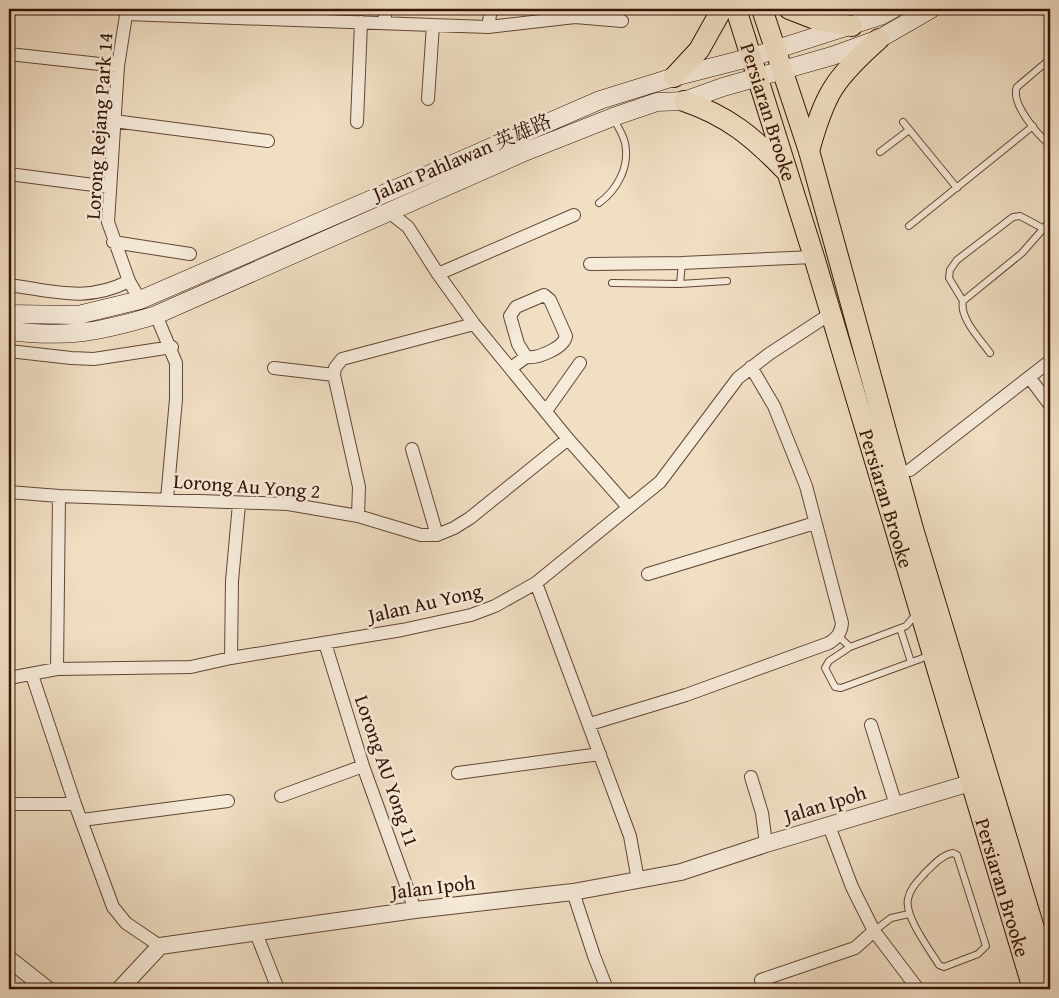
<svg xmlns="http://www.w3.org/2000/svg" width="1059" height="998" viewBox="0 0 1059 998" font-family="'Gentium Book Plus','Noto Serif SC',serif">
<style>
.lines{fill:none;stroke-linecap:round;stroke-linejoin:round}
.service-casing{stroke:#634635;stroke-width:8}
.minor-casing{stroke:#634635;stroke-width:14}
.tertiary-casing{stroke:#634635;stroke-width:18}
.secondary-casing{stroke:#341305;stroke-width:19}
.primary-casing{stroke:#341305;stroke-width:22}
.service{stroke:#f6ead9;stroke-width:6}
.minor{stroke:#f6ead9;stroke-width:12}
.tertiary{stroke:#f6ead9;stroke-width:16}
.secondary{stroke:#f6ead9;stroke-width:18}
.primary{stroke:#f1dfc4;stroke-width:20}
.labels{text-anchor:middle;stroke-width:5;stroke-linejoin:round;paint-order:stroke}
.street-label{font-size:20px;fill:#341305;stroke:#f6ead9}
</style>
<rect width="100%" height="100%" fill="#f1dfc4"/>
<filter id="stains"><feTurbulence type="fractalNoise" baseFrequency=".004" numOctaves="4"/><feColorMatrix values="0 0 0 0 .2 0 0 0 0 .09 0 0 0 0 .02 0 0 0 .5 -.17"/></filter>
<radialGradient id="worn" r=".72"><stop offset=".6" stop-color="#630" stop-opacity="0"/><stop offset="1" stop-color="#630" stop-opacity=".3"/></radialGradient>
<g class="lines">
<defs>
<path id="service" d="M 1050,59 L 1017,87 C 1010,103 1038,135 1050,145
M 903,122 L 957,188
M 880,152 L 909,130
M 599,203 C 617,190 630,167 625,143 C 623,134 617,125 613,118
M 909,226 L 1033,126
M 612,283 L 680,284 L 727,281
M 680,284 L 682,263
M 963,301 L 949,278 L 950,270 L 957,260 L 1013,217 L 1020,216 L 1050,232
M 990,353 C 981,340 959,318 963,301 L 1022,253 L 1050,221
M 917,613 L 906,626 L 850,647 L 829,661 L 825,668 L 835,687 L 841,688 L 931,655
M 900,628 L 911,662
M 838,636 L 850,647
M 953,853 L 957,855 L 986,946 L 978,954 L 944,967 L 939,965 C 930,950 904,916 908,899 C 910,888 918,881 925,873 C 933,865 942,855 953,853 Z
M 874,931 L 891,918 L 909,914"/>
<path id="minor" d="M 127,9 L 118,66 L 108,222 L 129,281 L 140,300
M 126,14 L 488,27 L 575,17 L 622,21
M 384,23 L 386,9
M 488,27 L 491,9
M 9,54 L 118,66
M 428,99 L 433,25
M 114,121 L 268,141
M 357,122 L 361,22
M 9,174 L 109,187
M 389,212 L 408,227 L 438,274 L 474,324 L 568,439 L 628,507
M 113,242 L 190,254
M 590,264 L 682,263 L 814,257
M 438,274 L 574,215
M 9,285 C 54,291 86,303 129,281
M 156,315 L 176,363 L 176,399 L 167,499
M 9,351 L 71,358 L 94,359 L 172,347
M 274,368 L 334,375
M 511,368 L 526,357 C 537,359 564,348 566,336 L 550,300 L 544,295 L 516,307 L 510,316 L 518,344 L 526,357
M 1029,377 L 1050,405
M 546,411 L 580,363
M 412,449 L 437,535
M 910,470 L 1050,361
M 9,492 L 59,496 L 288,504 L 358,516 L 421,535 L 437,535 L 454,528 L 470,518 L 568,439
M 358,516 L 359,487 L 334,375 L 335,368 L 342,359 L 474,324
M 648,574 L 815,523
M 536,583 L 630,836 L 638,880
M 325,643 L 363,766 L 415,910
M 231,658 L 232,581 L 239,504
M 57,669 L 59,496
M 32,675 L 75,804 L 113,907 L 126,923 L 160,946
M 9,678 L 57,669 L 191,667 L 231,658 L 402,630 L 471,615 L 495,606 L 536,583 L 660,482 L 738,378 L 769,354 L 830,314
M 590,724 L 686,695 L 829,643 C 837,638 841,633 842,623 L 806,486 L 774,406 L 751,367
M 871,725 L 896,805
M 458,773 L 600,754
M 751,777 L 762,813 L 766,844
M 281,796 L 363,766
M 9,804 L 75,804
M 82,820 L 228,801
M 829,826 L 852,887 L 874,931 L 918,989
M 573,892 L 594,956 L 607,989
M 256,933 L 278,989
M 1037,935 L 1050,930
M 761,980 L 855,948 L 874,931"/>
<path id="tertiary" d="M 9,959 L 47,989
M 120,989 L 160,946 L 415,910 L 573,892 L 681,872 L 766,844 L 970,783"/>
<path id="secondary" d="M 9,314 L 78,315 L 140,300 L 600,100 L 674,77 L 752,57 L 880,16 L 893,9
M 9,331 C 68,338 100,332 156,315 L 522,153 L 613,117 L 657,102 L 684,101 L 723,87 L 832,56 L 879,39 L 931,9"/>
<g id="primary">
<path id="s1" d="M 736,9 L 814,257 L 1033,989"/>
<path d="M 762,9 L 809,151 L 913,529 L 1050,981"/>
<path d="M 789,9 L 820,21 L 852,26"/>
<path d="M 674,77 L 699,50 L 722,9"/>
<path d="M 684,101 C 728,116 753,137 785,170"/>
<path d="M 809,151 C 825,93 834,79 879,39"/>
</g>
</defs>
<use href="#service" class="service-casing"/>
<use href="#minor" class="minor-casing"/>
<use href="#tertiary" class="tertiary-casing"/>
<use href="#secondary" class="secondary-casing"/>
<use href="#primary" class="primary-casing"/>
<use href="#service" class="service"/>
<use href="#minor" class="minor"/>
<use href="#tertiary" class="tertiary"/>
<use href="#secondary" class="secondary"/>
<use href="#primary" class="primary"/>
</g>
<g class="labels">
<g class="street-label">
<text dy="7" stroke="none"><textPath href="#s1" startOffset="108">Persiaran Brooke</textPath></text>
<text transform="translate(99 126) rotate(-86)" y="7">Lorong Rejang Park 14</text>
<text transform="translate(462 157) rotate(-23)" y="7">Jalan Pahlawan 英雄路</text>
<text transform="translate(247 486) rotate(4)" y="7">Lorong Au Yong 2</text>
<text dy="7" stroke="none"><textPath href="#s1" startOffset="512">Persiaran Brooke</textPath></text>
<text transform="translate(425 603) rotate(-13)" y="7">Jalan Au Yong</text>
<text transform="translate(387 771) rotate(71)" y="7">Lorong AU Yong 11</text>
<text transform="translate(825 804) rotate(-17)" y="7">Jalan Ipoh</text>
<text transform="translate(433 887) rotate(-7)" y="7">Jalan Ipoh</text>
<text dy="7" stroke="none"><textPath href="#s1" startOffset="918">Persiaran Brooke</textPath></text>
</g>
</g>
<rect width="1059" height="998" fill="none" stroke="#f1dfc4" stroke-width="30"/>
<rect x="10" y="10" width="1039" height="978" fill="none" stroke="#341305" stroke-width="2.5"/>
<rect x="15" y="15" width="1029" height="968" fill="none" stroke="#341305"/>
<rect width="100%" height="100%" filter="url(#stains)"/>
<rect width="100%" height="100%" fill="url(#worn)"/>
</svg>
